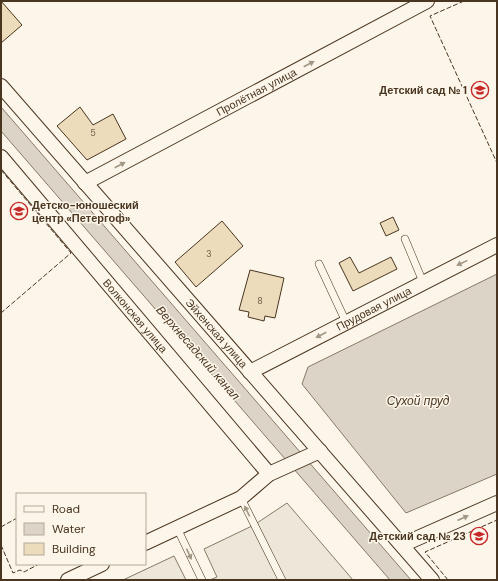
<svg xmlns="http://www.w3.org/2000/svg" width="498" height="581" viewBox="0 0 498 581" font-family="'DM Sans',sans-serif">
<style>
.parking{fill:#ede7d9;stroke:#887966}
.water{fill:#dcd4c6;stroke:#887966}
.building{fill:#ecdcbc;stroke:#4a3520}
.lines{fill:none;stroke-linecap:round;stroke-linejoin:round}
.lane-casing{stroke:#4a3520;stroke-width:8}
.street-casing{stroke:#4a3520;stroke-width:16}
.lane{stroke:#fbf6e9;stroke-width:7}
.street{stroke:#fbf6e9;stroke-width:14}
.fence{stroke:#4a3520;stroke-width:1;stroke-dasharray:5 2;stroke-linecap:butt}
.oneway{fill:#a29684}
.labels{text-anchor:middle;stroke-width:3;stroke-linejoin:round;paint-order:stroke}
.number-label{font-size:9px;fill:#725f47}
.poi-label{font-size:11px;font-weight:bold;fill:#4a3520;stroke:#fbf6e9;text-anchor:end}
.street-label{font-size:11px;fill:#4a3520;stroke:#fbf6e9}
.water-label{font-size:12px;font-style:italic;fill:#4a3520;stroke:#fbf6e9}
</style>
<rect width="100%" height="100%" fill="#fbf6e9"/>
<path class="parking" d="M 287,503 L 353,580 L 210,580 L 217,577 L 204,549 L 254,525 Z
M 174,556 L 186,580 L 123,580 Z"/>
<path class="water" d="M 1,107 L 411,580 L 390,580 L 1,131 Z
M 497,274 L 497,474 L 406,513 L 302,384 L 308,367 Z"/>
<path class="building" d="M 1,1 L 22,25 L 1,43 Z
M 80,107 L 93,125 L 113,114 L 126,139 L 87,160 L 57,126 Z
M 393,217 L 399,230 L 386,236 L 380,223 Z
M 222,221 L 243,246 L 196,287 L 175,262 Z
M 350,257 L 359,273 L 391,257 L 397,269 L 353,291 L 339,263 Z
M 250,270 L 284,278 L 275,318 L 265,316 L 264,321 L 248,317 L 249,312 L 239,310 Z"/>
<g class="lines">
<defs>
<path id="lane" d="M 405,239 L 423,282
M 319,264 L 346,322
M 241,498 L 282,580
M 177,528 L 202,580"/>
<g id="street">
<path id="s1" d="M 1,86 L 432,580"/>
<path id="s2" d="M 1,157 L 269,474"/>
<path id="s3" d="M 85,183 L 427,1"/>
<path id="s4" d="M 250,372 L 497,245"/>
<path d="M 145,543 L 241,498 L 269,474 L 320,451"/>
<path d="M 402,545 L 497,503"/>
<path d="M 68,580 L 102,564"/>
</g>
</defs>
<use href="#lane" class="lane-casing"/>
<use href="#street" class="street-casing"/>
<use href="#lane" class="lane"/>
<use href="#street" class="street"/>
<path class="fence" d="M 464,1 L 430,16 L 497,163
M 1,170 L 71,253 L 1,313
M 1,527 L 17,518
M 1,545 L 13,573 L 20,570 L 24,572 L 39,564
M 448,580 L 425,552 L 497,520"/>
</g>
<defs><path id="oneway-solid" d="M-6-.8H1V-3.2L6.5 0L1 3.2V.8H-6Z"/></defs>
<g class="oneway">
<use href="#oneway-solid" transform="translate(309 64) rotate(-28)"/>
<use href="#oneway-solid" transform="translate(120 165) rotate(-28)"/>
<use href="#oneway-solid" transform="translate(462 263) rotate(154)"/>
<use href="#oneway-solid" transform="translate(321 335) rotate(152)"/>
<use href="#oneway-solid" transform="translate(247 511) rotate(-116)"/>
<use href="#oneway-solid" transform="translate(463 518) rotate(-24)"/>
<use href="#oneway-solid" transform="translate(189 554) rotate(65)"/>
</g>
<defs>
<symbol id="school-ring" viewBox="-11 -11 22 22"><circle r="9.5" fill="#fbf6e9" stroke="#c62828" stroke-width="1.5"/><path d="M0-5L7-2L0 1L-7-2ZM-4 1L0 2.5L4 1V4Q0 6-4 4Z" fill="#c62828"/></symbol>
</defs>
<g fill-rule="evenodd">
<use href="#school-ring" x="470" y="80" width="20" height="20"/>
<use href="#school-ring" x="9" y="201" width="20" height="20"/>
<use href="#school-ring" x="469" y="526" width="20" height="20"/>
</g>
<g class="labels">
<g class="number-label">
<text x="93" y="136">5</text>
<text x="209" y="257">3</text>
<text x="260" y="304">8</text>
</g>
<g class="poi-label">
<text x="467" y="94">Детский сад № 1</text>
<text x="32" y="209" text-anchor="start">Детско-юношеский<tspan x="32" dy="13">центр «Петергоф»</tspan></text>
<text x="466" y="540">Детский сад № 23</text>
</g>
<g class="street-label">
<text dy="4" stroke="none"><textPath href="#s3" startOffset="194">Пролётная улица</textPath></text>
<text dy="4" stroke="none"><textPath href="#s4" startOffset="139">Прудовая улица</textPath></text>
<text dy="4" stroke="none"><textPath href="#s2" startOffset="208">Волконская улица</textPath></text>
<text dy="4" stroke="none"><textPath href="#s1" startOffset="328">Эйхенская улица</textPath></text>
</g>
<g class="water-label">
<text transform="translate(198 353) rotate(49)" y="4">Верхнесадский канал</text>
<text x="418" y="405">Сухой пруд</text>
</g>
</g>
<rect width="498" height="581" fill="none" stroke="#4a3520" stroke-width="4"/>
<rect x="16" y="493" width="130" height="72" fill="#fbf6e9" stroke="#b4a999"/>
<rect x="24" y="506" width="20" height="6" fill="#fbf6e9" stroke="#b4a999"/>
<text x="52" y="513" font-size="12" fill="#4a3520">Road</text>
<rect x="24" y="523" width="20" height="12" fill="#dcd4c6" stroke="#b4a999"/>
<text x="52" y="533" font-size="12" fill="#4a3520">Water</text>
<rect x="24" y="543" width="20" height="12" fill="#ecdcbc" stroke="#b4a999"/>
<text x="52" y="553" font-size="12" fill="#4a3520">Building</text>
</svg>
